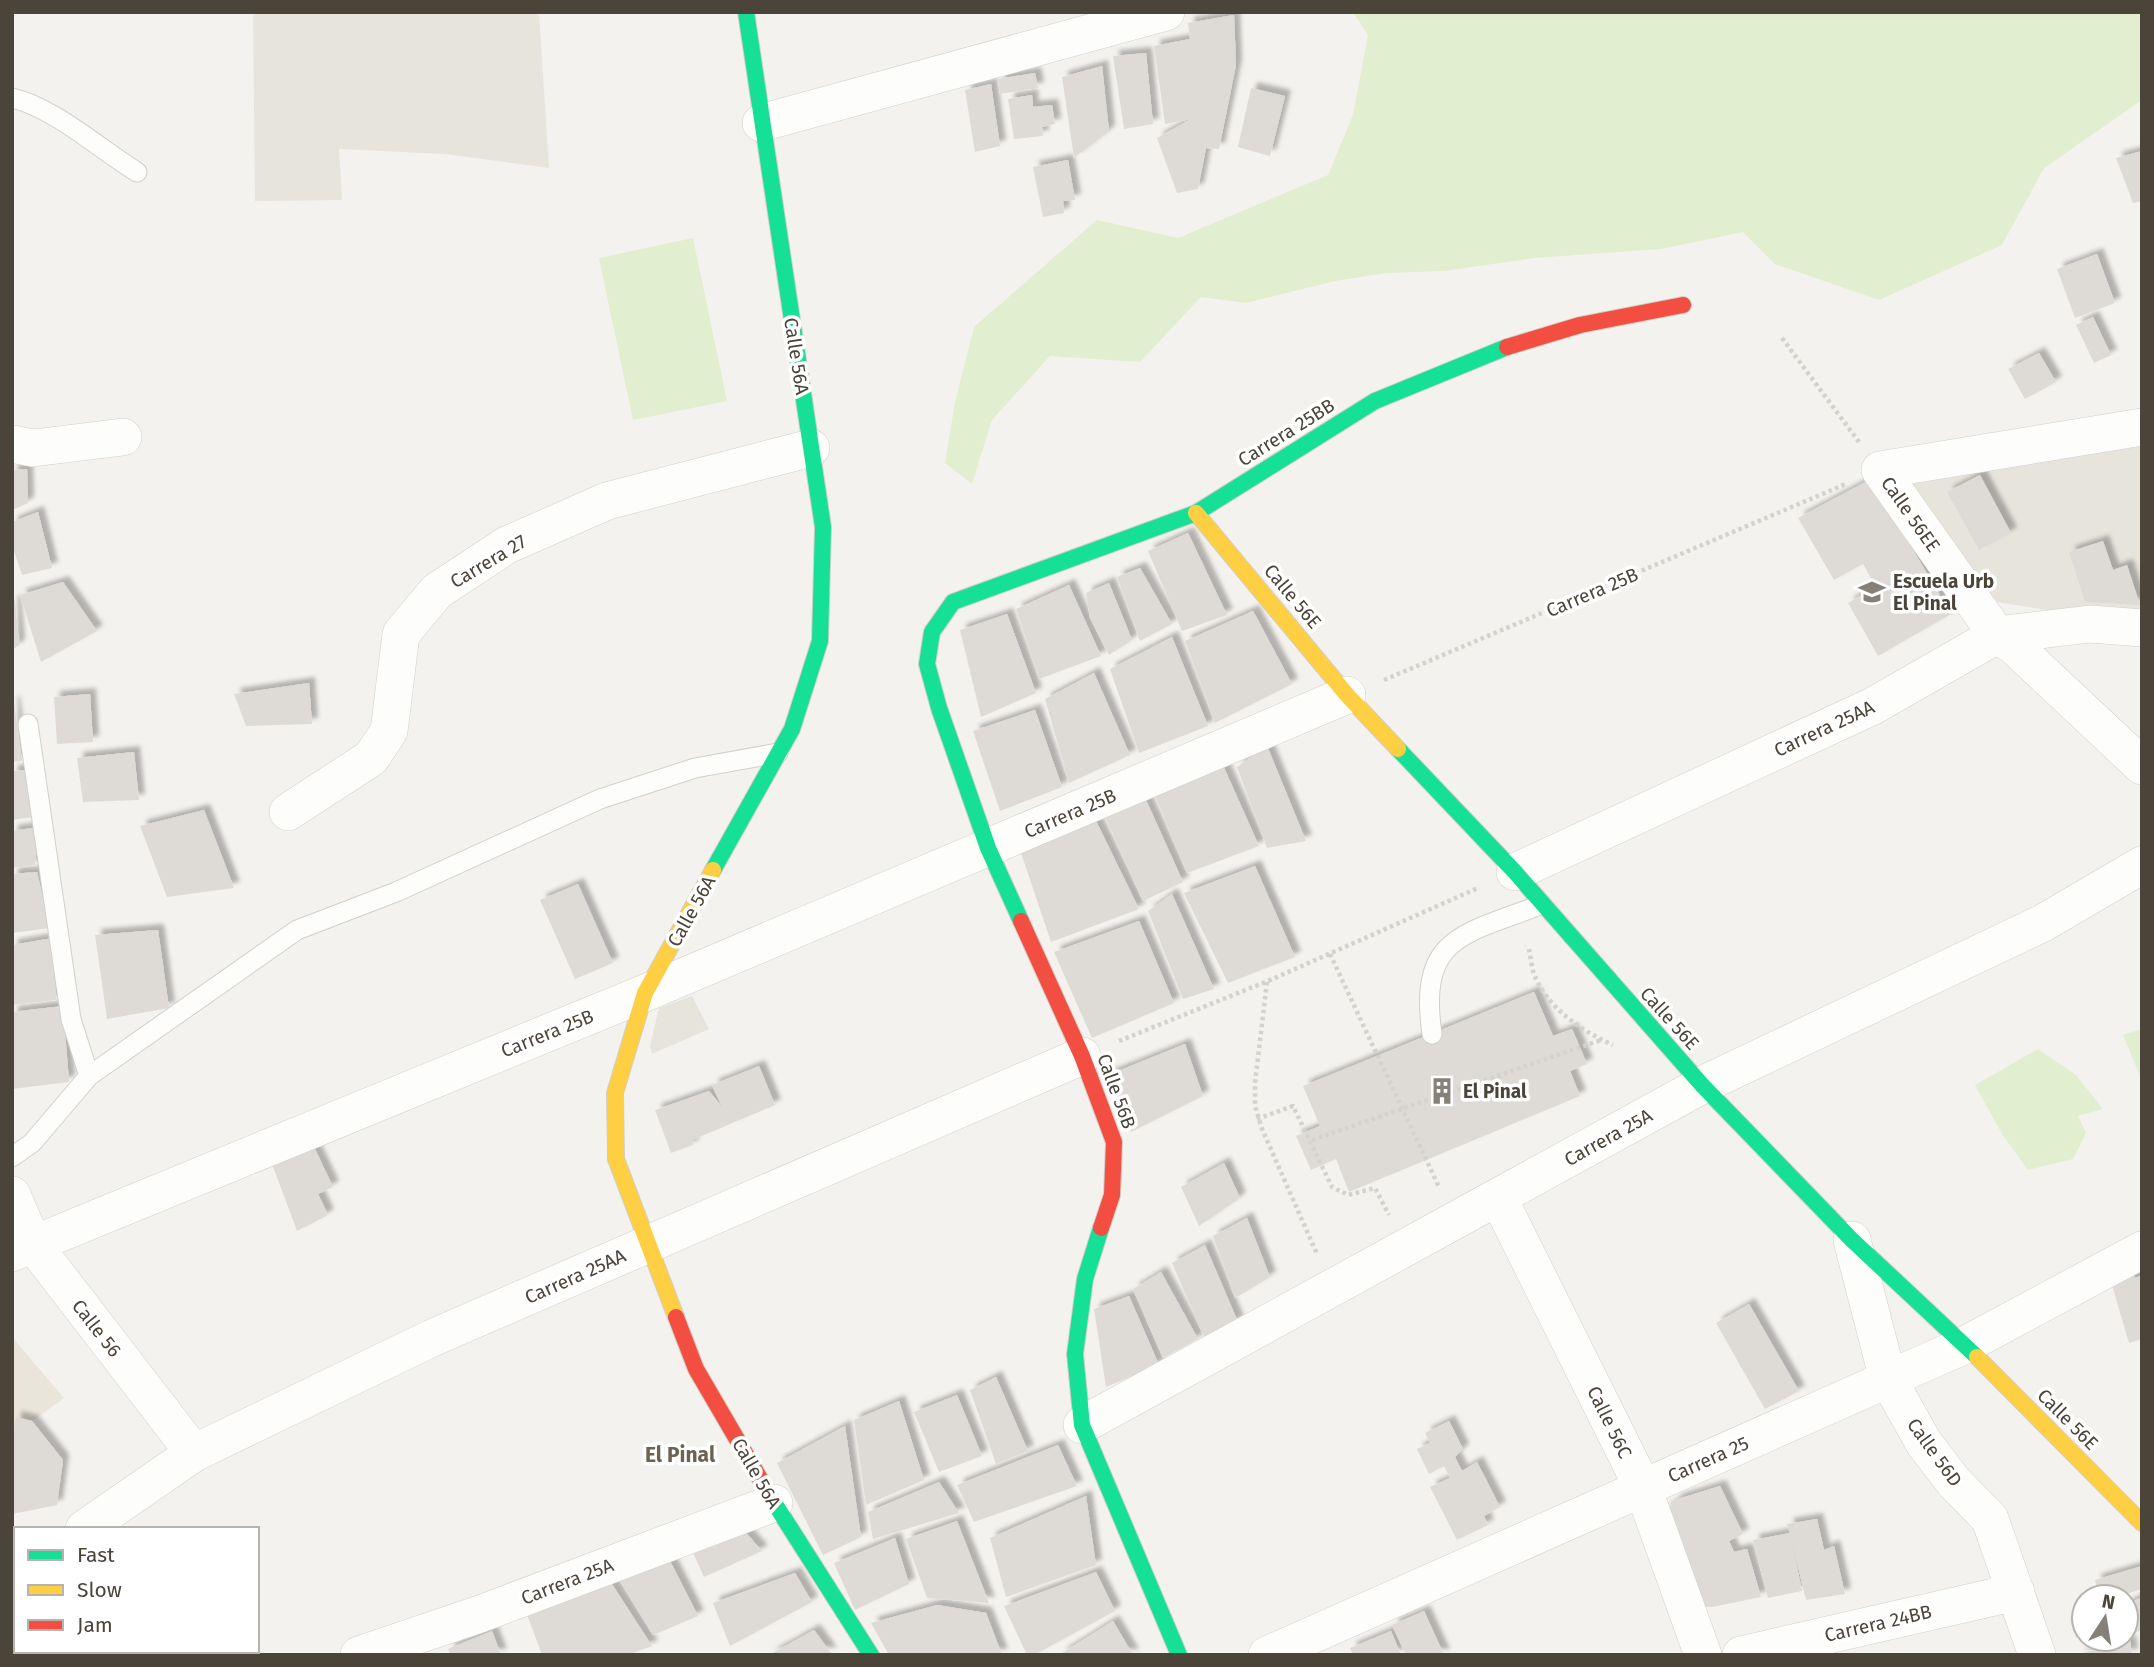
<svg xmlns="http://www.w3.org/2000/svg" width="2154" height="1667" viewBox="0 0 2154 1667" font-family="'Fira Sans',sans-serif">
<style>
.residential{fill:#e7e4dc}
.education{fill:#eae5da}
.green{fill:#e1eecf}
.building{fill:#dedbd6;filter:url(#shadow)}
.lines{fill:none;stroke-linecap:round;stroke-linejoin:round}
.lane-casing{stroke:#d2d0cb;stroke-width:21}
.street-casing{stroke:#d2d0cb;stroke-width:38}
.fast-casing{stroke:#d3cfc5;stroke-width:18}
.slow-casing{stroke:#d3cfc5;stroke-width:18}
.jam-casing{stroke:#d3cfc5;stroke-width:18}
.path{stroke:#d3d2cc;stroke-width:4.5;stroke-dasharray:3.5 3.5;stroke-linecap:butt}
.lane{stroke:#fdfdfc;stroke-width:19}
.street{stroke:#fdfdfc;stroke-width:37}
.fast{stroke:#16e098;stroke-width:16}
.slow{stroke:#ffcf43;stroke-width:16}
.jam{stroke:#f24e42;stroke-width:16}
.labels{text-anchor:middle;stroke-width:7;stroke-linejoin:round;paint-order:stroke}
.street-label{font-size:19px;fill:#4b4439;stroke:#fff}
.poi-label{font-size:19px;font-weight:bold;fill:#4b4439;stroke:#fff;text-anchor:start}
.neighbourhood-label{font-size:21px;font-weight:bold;fill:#6e6250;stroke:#fff}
</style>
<defs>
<filter id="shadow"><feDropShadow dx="6" dy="-6" stdDeviation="2" flood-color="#0004"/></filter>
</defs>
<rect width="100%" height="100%" fill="#f4f2ee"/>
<path class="residential" d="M 253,12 L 539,12 L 549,168 L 445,154 L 339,149 L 342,200 L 255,201 Z
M 2142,430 L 2142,621 L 2083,616 L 1985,600 L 1894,474 Z
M 692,996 L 709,1029 L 652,1054 L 650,1046 L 659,1008 Z"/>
<path class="education" d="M 12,1337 L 64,1398 L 32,1421 L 63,1460 L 57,1505 L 12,1514 Z"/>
<path class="green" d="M 1353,12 L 2142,12 L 2142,100 L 2044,168 L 2002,245 L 1879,300 L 1775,264 L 1743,232 L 1661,249 L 1534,258 L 1444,271 L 1387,273 L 1335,281 L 1246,303 L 1201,297 L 1140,362 L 1050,356 L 992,420 L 972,484 L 945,463 L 955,402 L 974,327 L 1097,220 L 1178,238 L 1328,175 L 1353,115 L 1368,35 Z
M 693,238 L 727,401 L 633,420 L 599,258 Z
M 2142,1029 L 2142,1081 L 2123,1035 Z
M 2038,1049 L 2076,1075 L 2103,1109 L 2078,1116 L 2086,1133 L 2073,1159 L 2028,1170 L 2002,1134 L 1975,1085 Z"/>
<path class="building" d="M 1234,15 L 1236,65 L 1219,149 L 1206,148 L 1198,189 L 1177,193 L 1157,138 L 1191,119 L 1165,124 L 1154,46 L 1190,39 L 1188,23 Z
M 1146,53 L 1153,124 L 1124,129 L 1113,56 Z
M 1102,66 L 1109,131 L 1074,158 L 1062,77 Z
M 1035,73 L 1038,88 L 1000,94 L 998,79 Z
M 991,84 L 1000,146 L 975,152 L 965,90 Z
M 1251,88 L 1285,96 L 1270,156 L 1238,147 Z
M 1032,95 L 1033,107 L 1052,105 L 1055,124 L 1042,127 L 1043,136 L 1014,139 L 1008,99 Z
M 2142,151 L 2142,201 L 2133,203 L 2116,158 Z
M 1068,160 L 1075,200 L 1063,201 L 1064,213 L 1043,217 L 1033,167 Z
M 2097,254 L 2115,303 L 2075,318 L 2057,269 Z
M 2093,317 L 2111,355 L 2094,363 L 2076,325 Z
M 2039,353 L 2056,382 L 2025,399 L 2008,369 Z
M 27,469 L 28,503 L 12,510 L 12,470 Z
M 1980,475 L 2011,533 L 1979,550 L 1947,492 Z
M 1871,479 L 1951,614 L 1878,656 L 1848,603 L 1876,587 L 1863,564 L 1834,580 L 1798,518 Z
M 38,512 L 52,568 L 22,575 L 12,545 L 12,522 Z
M 1188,533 L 1227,615 L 1182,631 L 1148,551 Z
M 2103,541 L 2113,570 L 2127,565 L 2140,605 L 2085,602 L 2069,552 Z
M 1140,568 L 1172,624 L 1140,641 L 1117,577 Z
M 63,582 L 97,631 L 41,662 L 20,595 Z
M 1109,583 L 1132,640 L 1109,655 L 1090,618 L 1086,593 Z
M 1069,585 L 1101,656 L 1039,679 L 1016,609 Z
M 15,600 L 19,645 L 12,650 L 12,602 Z
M 1253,611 L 1292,684 L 1215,723 L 1185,641 Z
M 1007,614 L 1036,693 L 981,717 L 960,630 Z
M 1172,637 L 1208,726 L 1139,753 L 1110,669 Z
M 1094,673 L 1130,755 L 1069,783 L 1045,699 Z
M 309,683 L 312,724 L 246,726 L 234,694 Z
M 90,694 L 93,742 L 57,744 L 54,697 Z
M 12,702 L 14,702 L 22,761 L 12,762 Z
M 1035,710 L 1062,787 L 1000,811 L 973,731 Z
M 1267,746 L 1306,841 L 1267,848 L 1237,767 Z
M 134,752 L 139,800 L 83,802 L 77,758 Z
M 1221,761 L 1259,846 L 1187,873 L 1155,796 Z
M 25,770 L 33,817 L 12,820 L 12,771 Z
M 1146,800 L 1183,882 L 1143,901 L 1105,817 Z
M 204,810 L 234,888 L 167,897 L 140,826 Z
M 1095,819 L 1139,909 L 1051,942 L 1020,850 Z
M 39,827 L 35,865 L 12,868 L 12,831 Z
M 1255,866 L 1295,957 L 1228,983 L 1184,893 Z
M 37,872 L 50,928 L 12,933 L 12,874 Z
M 578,884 L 613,963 L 575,979 L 540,900 Z
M 1172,894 L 1214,989 L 1183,999 L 1148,911 Z
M 1139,921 L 1174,1003 L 1092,1038 L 1054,952 Z
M 158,930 L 169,1008 L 107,1019 L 95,935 Z
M 53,938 L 56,1000 L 12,1005 L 12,945 Z
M 1534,992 L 1553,1036 L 1572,1029 L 1587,1064 L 1570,1071 L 1580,1096 L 1349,1192 L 1336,1159 L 1311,1170 L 1296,1136 L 1320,1126 L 1303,1086 Z
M 63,1006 L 69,1082 L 12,1089 L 12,1012 Z
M 1185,1044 L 1203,1096 L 1131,1132 L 1108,1075 Z
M 759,1066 L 775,1105 L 692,1140 L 693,1145 L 671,1153 L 655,1110 L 709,1091 L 722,1107 L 712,1085 Z
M 314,1147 L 333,1187 L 318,1194 L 328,1215 L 297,1231 L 272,1164 Z
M 1224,1163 L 1240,1198 L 1199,1226 L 1181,1187 Z
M 1247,1218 L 1270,1277 L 1235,1298 L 1213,1236 Z
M 1205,1245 L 1238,1322 L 1204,1337 L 1172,1263 Z
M 2130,1268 L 2135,1278 L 2141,1276 L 2142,1279 L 2142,1339 L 2129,1343 L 2109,1275 Z
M 1161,1272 L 1198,1339 L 1163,1358 L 1133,1289 Z
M 1129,1296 L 1159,1365 L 1106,1387 L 1094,1309 Z
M 1749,1304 L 1799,1391 L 1765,1409 L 1716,1323 Z
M 996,1377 L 1028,1451 L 996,1464 L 970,1390 Z
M 957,1395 L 982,1456 L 939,1472 L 914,1412 Z
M 899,1401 L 924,1480 L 866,1505 L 854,1420 Z
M 16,1417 L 32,1421 L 63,1460 L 57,1505 L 12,1514 L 12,1439 Z
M 1449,1421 L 1463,1449 L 1455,1457 L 1462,1471 L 1477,1462 L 1500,1507 L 1484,1516 L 1488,1525 L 1457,1540 L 1430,1487 L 1450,1478 L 1444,1466 L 1429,1474 L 1417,1449 L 1430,1443 L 1425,1433 Z
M 845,1426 L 861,1537 L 823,1555 L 777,1463 Z
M 1058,1445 L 1077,1486 L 974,1522 L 957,1485 Z
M 939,1482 L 959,1513 L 873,1539 L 868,1512 Z
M 1720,1486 L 1743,1534 L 1729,1541 L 1734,1552 L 1747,1549 L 1761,1597 L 1712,1607 L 1695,1607 L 1665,1510 L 1678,1499 Z
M 1086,1496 L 1096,1565 L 1006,1597 L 990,1538 Z
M 1817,1519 L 1824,1550 L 1834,1546 L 1845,1594 L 1806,1600 L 1792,1542 L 1802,1591 L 1768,1598 L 1753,1540 L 1790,1533 L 1787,1524 Z
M 957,1521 L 989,1603 L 927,1598 L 906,1539 Z
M 740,1526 L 762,1551 L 704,1577 L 689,1544 Z
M 895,1538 L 909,1584 L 855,1610 L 834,1563 Z
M 667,1555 L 698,1616 L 653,1635 L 616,1574 Z
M 2142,1566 L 2142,1589 L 2116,1597 L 2099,1597 L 2095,1580 Z
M 1096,1572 L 1115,1611 L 1034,1655 L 1027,1655 L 1004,1606 Z
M 795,1573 L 812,1602 L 730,1646 L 713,1603 Z
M 608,1578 L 652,1646 L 627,1655 L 542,1655 L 526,1612 Z
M 2142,1597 L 2142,1630 L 2126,1636 L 2126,1605 Z
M 937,1605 L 986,1613 L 1002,1655 L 889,1655 L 871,1623 Z
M 1424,1611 L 1444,1655 L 1406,1655 L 1392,1625 Z
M 1113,1621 L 1133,1655 L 1059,1655 Z
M 814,1630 L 831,1653 L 769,1655 Z
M 492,1631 L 501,1655 L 451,1655 L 448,1649 Z
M 1391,1631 L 1401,1655 L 1353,1655 L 1350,1648 Z
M 2130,1641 L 2132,1655 L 2079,1655 L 2079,1654 Z"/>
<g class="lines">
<defs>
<path id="lane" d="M 12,98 C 53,107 101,150 137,172
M 28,724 L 71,1019 L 89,1076
M 1432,1034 C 1418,936 1463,935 1540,905
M 12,1157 L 32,1143 L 89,1076 L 297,930 L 396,892 L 600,799 L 695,768 L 778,753"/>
<path id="street" d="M 761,123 L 1166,12
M 2142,427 L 1880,470 L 1997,635 L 2013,645 L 2142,766
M 12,444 L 33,448 L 123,437
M 288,812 L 371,758 L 389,731 L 401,634 L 437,591 L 507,545 L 607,501 L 811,448
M 1515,872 L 1873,706 L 1997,635 L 2090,624 L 2142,628
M 12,1195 L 33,1244 L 194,1453
M 1498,1197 L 1643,1488 L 1703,1655
M 1852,1240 L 1888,1379 L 1924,1443 L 1953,1481 L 1990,1519 L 2037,1655
M 12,1253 L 645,993 L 1347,695
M 1082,1425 L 1702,1085 L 2043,923 L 2142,865
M 84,1529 L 194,1453 L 432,1338 L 1082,1056
M 12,1565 L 16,1566
M 155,1651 L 160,1655
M 359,1655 L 480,1614 L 774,1503
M 1267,1655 L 1965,1345 L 2142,1250
M 1741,1655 L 2016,1592"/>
<path id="fast" d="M 1398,749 L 1515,872 L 1702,1085 L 1852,1240 L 1977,1357
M 713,870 L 792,729 L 820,641 L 823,527 L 746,12
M 1021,921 L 988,848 L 939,708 L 927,664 L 932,632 L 953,602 L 1196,513 L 1375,401 L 1507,347
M 1101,1228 L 1085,1279 L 1075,1354 L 1082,1425 L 1179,1655
M 773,1501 L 871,1655"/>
<path id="slow" d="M 1196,513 L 1347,695 L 1398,749
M 676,1317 L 616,1159 L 615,1093 L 645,993 L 713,870
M 1977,1357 L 2142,1523"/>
<path id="jam" d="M 1507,347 L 1580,325 L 1683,305
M 1021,921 L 1082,1056 L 1114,1142 L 1112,1195 L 1101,1228
M 676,1317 L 696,1369 L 773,1501"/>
</defs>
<use href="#lane" class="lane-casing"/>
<use href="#street" class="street-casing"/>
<use href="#fast" class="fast-casing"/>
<use href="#slow" class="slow-casing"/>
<use href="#jam" class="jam-casing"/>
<path class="path" d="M 1782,338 L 1859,442
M 1384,680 L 1846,484
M 1529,949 C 1531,959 1532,972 1537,981 C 1552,1011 1584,1032 1613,1045
M 1330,954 L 1439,1187
M 1267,982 L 1255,1083 L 1255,1106 L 1262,1129 L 1317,1254
M 1119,1041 L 1268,981 L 1478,888
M 1485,1080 L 1490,1092
M 1257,1119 L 1293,1106 L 1332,1187 L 1348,1195 L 1375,1188 L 1389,1215
M 1312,1140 L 1601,1040"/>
<use href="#lane" class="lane"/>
<use href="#street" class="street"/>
<use href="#fast" class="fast"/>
<use href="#slow" class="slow"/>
<use href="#jam" class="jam"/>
</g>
<defs>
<symbol id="school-bare" viewBox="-9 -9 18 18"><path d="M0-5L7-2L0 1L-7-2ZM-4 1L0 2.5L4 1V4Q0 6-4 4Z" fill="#868178" stroke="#fff" stroke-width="2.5" paint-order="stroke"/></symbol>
<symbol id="building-bare" viewBox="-9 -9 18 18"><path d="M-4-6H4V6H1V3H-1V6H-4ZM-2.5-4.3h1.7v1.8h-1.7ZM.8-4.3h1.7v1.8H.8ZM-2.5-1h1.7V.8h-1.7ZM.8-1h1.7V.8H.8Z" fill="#868178" stroke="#fff" stroke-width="2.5" paint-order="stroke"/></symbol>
</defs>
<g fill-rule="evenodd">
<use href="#school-bare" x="1853" y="573" width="38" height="38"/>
<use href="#building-bare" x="1423" y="1072" width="38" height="38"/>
</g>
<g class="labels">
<g class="street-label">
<text transform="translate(797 356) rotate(81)" y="7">Calle 56A</text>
<text transform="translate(1286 432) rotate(-32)" y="7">Carrera 25BB</text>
<text transform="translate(1911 514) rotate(55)" y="7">Calle 56EE</text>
<text transform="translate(488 561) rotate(-31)" y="7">Carrera 27</text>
<text transform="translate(1592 592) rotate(-23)" y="7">Carrera 25B</text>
<text transform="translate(1293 596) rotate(50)" y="7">Calle 56E</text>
<text transform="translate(1824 728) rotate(-25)" y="7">Carrera 25AA</text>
<text transform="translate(1070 813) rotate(-23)" y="7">Carrera 25B</text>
<text transform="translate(691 911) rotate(-61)" y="7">Calle 56A</text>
<text transform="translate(1670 1018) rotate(48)" y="7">Calle 56E</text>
<text transform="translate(547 1033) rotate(-22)" y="7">Carrera 25B</text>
<text transform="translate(1117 1091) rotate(70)" y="7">Calle 56B</text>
<text transform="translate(1608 1137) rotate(-29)" y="7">Carrera 25A</text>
<text transform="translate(575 1276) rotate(-24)" y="7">Carrera 25AA</text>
<text transform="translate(97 1328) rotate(52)" y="7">Calle 56</text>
<text transform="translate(2068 1419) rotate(45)" y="7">Calle 56E</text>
<text transform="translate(1610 1422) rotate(64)" y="7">Calle 56C</text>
<text transform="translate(1935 1452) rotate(54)" y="7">Calle 56D</text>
<text transform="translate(1708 1459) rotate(-24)" y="7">Carrera 25</text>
<text transform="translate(757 1473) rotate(60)" y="7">Calle 56A</text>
<text transform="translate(567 1581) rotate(-21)" y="7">Carrera 25A</text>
<text transform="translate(1878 1623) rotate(-13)" y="7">Carrera 24BB</text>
</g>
<g class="poi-label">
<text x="1893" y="588">Escuela Urb<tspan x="1893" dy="22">El Pinal</tspan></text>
<text x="1463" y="1098">El Pinal</text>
</g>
<g class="neighbourhood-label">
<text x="680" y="1462">El Pinal</text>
</g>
</g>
<rect width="2154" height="1667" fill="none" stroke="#4b4439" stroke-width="28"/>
<rect x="14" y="1527" width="245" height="126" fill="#ffffff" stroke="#b7b4b0" stroke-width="2"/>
<rect x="28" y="1550" width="35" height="10" fill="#16e098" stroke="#b7b4b0" stroke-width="2"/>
<text x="77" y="1562" font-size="21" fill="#4b4439">Fast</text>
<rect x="28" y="1585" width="35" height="10" fill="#ffcf43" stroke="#b7b4b0" stroke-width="2"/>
<text x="77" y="1597" font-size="21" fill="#4b4439">Slow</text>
<rect x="28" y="1620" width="35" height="10" fill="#f24e42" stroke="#b7b4b0" stroke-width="2"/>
<text x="77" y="1632" font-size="21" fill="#4b4439">Jam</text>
<g transform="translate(2105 1618) rotate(12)"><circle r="33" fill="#ffffff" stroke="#b7b4b0" stroke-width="2"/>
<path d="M0-5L12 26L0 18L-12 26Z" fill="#868178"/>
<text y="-10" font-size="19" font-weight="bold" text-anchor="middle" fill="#4b4439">N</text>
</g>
</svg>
